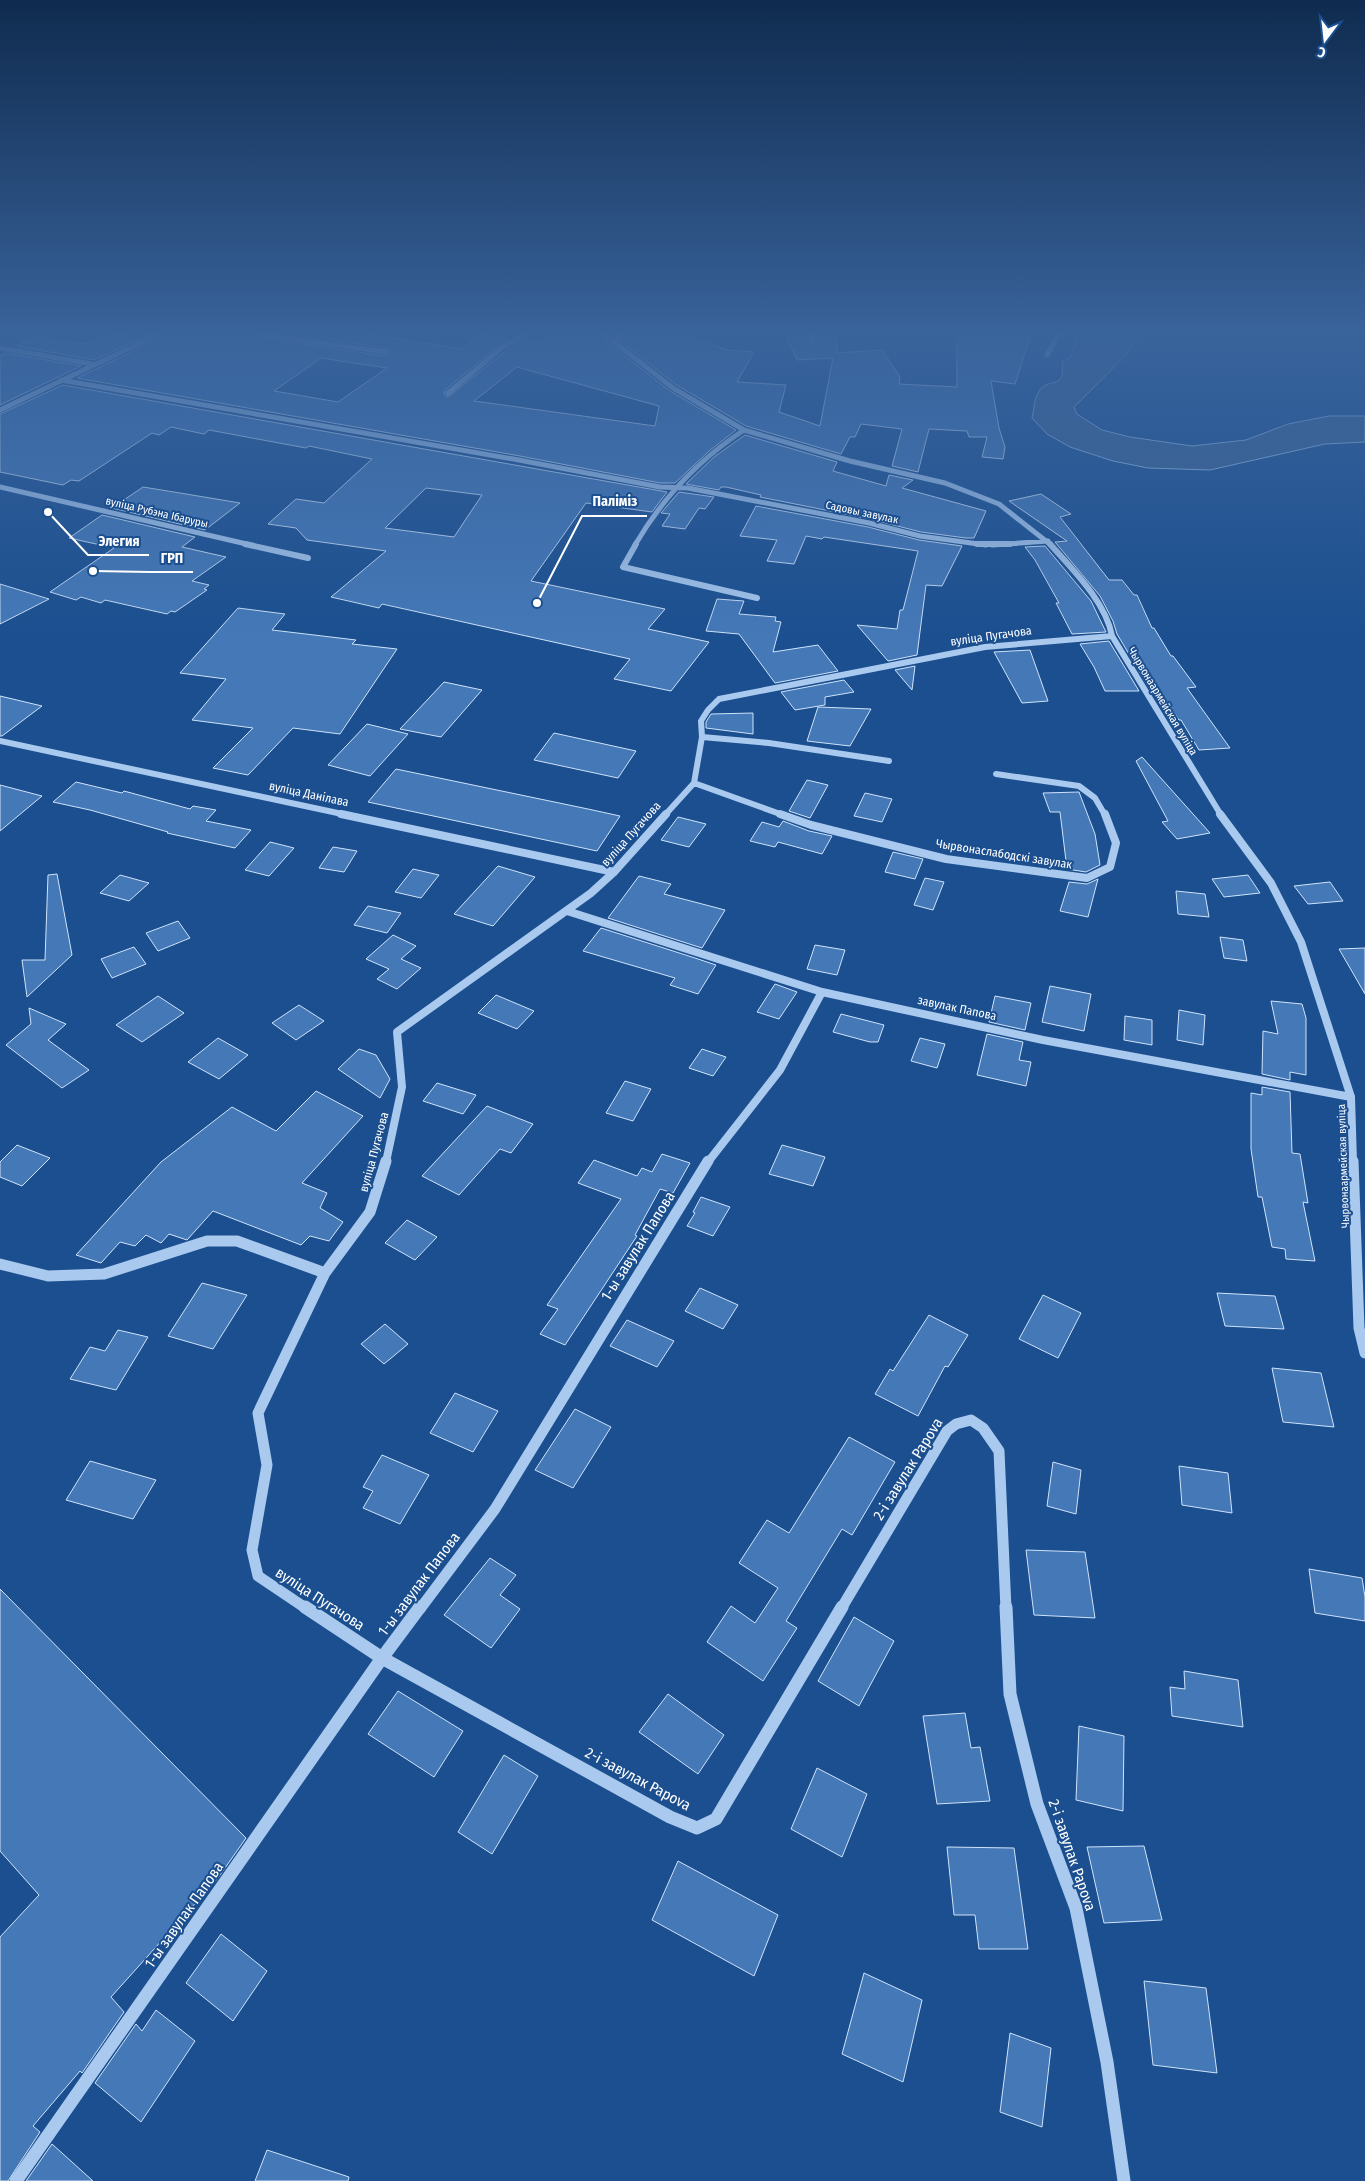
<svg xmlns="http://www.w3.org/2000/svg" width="1365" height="2181" viewBox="0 0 1365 2181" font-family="'Fira Sans Condensed',sans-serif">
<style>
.water{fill:#3c6290;stroke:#9cc4f0}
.building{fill:#4478b7;stroke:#cfe3fa;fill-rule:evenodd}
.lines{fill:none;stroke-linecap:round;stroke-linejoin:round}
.minor-far4{stroke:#a9c9ee;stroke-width:5}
.minor-far3{stroke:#a9c9ee;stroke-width:6}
.minor-far2{stroke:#a9c9ee;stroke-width:8}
.minor-far1{stroke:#a9c9ee;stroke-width:11}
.minor{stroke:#a9c9ee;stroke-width:13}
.labels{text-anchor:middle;stroke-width:4;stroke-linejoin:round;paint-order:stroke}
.far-street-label{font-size:11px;fill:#fff;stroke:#1b4f8f}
.street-label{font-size:12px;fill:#fff;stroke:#1b4f8f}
.near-street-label{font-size:15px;fill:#fff;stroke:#1b4f8f}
.leader{fill:none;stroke:#fff;stroke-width:2}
.callout-dot{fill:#fff;stroke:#1b4f8f;stroke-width:2}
.callout-label{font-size:14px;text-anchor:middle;font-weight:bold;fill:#fff;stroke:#1b4f8f;stroke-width:4;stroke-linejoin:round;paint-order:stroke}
</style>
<rect width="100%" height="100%" fill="#1b4f8f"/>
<path class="water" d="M 1078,334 L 1139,334 L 1126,355 L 1074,407 L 1077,414 L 1102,430 L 1130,437 L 1192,446 L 1246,440 L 1288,424 L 1329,416 L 1365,416 L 1365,442 L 1325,444 L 1210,470 L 1148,468 L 1113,461 L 1070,447 L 1047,434 L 1032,418 C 1034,410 1034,400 1038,393 C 1047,375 1066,393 1062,362 L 1071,357 Z"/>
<path class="building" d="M 104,334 L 133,336 L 133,334 L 150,334 L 94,360 L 17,346 L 33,337 L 86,344 Z
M 163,334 L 233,334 L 385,356 L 390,352 L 387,348 L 305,336 L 309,334 L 366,334 L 462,349 L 479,335 L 508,338 L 445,390 L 444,394 L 448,397 L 507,350 L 523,340 L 538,342 L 566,334 L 597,334 L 598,337 L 611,345 L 670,391 L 736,430 L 709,451 L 675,483 L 660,483 L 520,456 L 77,378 L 161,338 ZM 321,358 L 387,368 L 338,402 L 274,391 ZM 517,367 L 659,406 L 655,426 L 474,401 Z
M 625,334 L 677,334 L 728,350 L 754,352 L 737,382 L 786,385 L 779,412 L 820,426 L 833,358 L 797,360 L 786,336 L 800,336 L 800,334 L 810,334 L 809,342 L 813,345 L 817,343 L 818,334 L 836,334 L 837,353 L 882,350 L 900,377 L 899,384 L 957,387 L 957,334 L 1031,334 L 1015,384 L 991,381 L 999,428 L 1005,447 L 1003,459 L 982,457 L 987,437 L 969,437 L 967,431 L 929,429 L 918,472 L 892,466 L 902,429 L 861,424 L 855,437 L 850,437 L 841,454 L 746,426 L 675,384 L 620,341 Z
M 5,353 L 81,366 L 0,405 L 0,356 Z
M 63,385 L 667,492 L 652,512 L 586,503 L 531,581 L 665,609 L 648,629 L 709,642 L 671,691 L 614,679 L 630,659 L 382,604 L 379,608 L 331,597 L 386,551 L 307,540 L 296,528 L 268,524 L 296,499 L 324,503 L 372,459 L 309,446 L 306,448 L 209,430 L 204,434 L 171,427 L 159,435 L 152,433 L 79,481 L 71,480 L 63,485 L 0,472 L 0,414 ZM 426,488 L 482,495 L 454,537 L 385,528 Z
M 745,435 L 837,462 L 833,471 L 886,486 L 889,475 L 913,480 L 902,488 L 986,511 L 974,538 L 966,538 L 921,532 L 870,519 L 760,497 L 761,495 L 726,487 L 721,487 L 719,490 L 686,484 L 714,457 Z
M 143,487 L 186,494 L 240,503 L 205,530 L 112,508 Z
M 679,492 L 714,497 L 705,509 L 699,508 L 685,529 L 662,526 L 670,514 L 661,513 Z
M 1041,494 L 1071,514 L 1060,517 L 1109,580 L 1122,580 L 1134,595 L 1137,595 L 1152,628 L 1154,628 L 1171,656 L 1173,656 L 1196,687 L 1187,688 L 1230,748 L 1199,750 L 1181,720 L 1179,720 L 1158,690 L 1151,691 L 1117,634 L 1113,621 L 1100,596 L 1055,542 L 1067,541 L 1009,501 Z
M 756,506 L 868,527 L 919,540 L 962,546 L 942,586 L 926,585 L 917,655 L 888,661 L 857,625 L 897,629 L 900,610 L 903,610 L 918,551 L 824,537 L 822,539 L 806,536 L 794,564 L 767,561 L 777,540 L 740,536 Z
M 102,515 L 195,537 L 182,547 L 226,557 L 192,581 L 209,585 L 204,589 L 207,590 L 175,612 L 171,611 L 167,614 L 105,600 L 101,603 L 81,597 L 76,600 L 50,592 L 114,548 L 69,538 Z
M 1045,546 L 1091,601 L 1106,632 L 1072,634 L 1056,603 L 1059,603 L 1035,560 L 1025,547 Z
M 0,584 L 49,599 L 0,624 Z
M 717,599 L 744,601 L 739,614 L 776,617 L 775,621 L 781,622 L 773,652 L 818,645 L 838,671 L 775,683 L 739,634 L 706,631 Z
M 238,608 L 285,614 L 272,630 L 356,640 L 352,644 L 397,649 L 340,734 L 293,728 L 248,775 L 213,768 L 253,728 L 192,720 L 226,679 L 180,673 Z
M 1109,641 L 1139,691 L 1105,691 L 1094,667 L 1080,644 Z
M 1030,650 L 1048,701 L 1022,703 L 994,652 Z
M 915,666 L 912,690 L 895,670 Z
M 844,680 L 854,692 L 825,697 L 825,705 L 795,710 L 781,692 Z
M 444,682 L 482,690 L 441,737 L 400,729 Z
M 0,696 L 42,706 L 2,736 L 0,736 Z
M 818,707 L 871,709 L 850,746 L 807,741 Z
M 753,713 L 753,734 L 706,728 L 706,722 L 711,714 Z
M 367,724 L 408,734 L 370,776 L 328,765 Z
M 554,733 L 636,751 L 618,778 L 534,760 Z
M 1142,757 L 1210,833 L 1177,839 L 1162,822 L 1168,821 L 1136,761 Z
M 396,769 L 588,809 L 620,816 L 597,851 L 368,802 Z
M 807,780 L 828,785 L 810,818 L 789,811 Z
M 76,782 L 122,793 L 124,791 L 190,809 L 193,806 L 216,810 L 206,821 L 251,830 L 235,848 L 167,833 L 168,832 L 90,810 L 53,802 Z
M 0,785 L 42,796 L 0,831 Z
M 1079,792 L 1095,834 L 1100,865 L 1086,872 L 1067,869 L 1060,812 L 1050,812 L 1043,793 Z
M 865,793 L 892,799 L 882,822 L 854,816 Z
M 678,817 L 706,824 L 689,847 L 661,840 Z
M 783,821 L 809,831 L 832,836 L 822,854 L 778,842 L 775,847 L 750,841 L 762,822 L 779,827 Z
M 270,842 L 294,848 L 269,876 L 245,870 Z
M 333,847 L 357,851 L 344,872 L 319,868 Z
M 893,852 L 923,859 L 915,879 L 885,872 Z
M 498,866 L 535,877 L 493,926 L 454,914 Z
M 413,869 L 439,875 L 421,898 L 395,892 Z
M 57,874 L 72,955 L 27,997 L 22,960 L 45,960 L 48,875 Z
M 120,875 L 149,883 L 129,901 L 100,893 Z
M 1248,875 L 1260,893 L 1224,897 L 1212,879 Z
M 639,876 L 671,884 L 664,894 L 725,910 L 702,948 L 608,918 Z
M 925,878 L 944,882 L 933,910 L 914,905 Z
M 1098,879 L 1088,917 L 1060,911 L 1069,882 L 1087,884 Z
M 1330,882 L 1343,901 L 1308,904 L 1294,886 Z
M 1176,891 L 1205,894 L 1209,917 L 1178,914 Z
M 368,906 L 401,913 L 387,933 L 354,925 Z
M 178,921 L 190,938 L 158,951 L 146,933 Z
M 601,928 L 695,958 L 716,965 L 698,994 L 670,985 L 675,978 L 583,951 Z
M 393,935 L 416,946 L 401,959 L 421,968 L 397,989 L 377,979 L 389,969 L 366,959 Z
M 1220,937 L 1243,940 L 1247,961 L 1224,958 Z
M 815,945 L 845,950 L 837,975 L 807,969 Z
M 134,947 L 146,964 L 112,978 L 101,959 Z
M 1365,948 L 1365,994 L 1339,949 Z
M 775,984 L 797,992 L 779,1019 L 757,1012 Z
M 1050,986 L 1091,994 L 1084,1031 L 1042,1022 Z
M 496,995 L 534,1011 L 517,1029 L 478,1013 Z
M 158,996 L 184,1013 L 142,1042 L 116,1025 Z
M 995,996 L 1031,1003 L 1025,1030 L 989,1022 Z
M 1271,1001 L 1302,1004 L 1306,1018 L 1306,1075 L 1290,1072 L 1290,1080 L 1262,1074 L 1263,1031 L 1278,1034 Z
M 299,1005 L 324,1021 L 296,1040 L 272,1023 Z
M 29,1008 L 66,1024 L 48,1040 L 89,1070 L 62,1088 L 6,1045 L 31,1024 Z
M 1179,1010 L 1205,1015 L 1203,1045 L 1177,1040 Z
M 841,1014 L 884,1025 L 878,1042 L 870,1042 L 833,1032 Z
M 1125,1016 L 1152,1020 L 1152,1045 L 1124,1040 Z
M 987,1034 L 1023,1042 L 1019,1060 L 1031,1062 L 1026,1086 L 977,1075 Z
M 218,1038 L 248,1055 L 219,1079 L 188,1062 Z
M 920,1038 L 945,1044 L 937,1068 L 911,1061 Z
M 359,1049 L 376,1055 L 390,1079 L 380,1098 L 338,1069 Z
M 702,1049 L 726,1057 L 713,1076 L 689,1068 Z
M 625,1081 L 651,1089 L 633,1121 L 606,1113 Z
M 437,1083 L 476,1095 L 463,1114 L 423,1101 Z
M 1262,1087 L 1290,1092 L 1292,1153 L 1300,1154 L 1308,1203 L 1303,1202 L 1315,1261 L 1286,1259 L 1285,1249 L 1272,1247 L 1262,1197 L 1258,1197 L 1251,1149 L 1251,1093 L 1262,1095 Z
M 316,1091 L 363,1116 L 302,1183 L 327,1193 L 320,1208 L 343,1222 L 329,1241 L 310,1236 L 301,1245 L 213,1211 L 187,1240 L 169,1234 L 161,1243 L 146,1235 L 135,1246 L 120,1242 L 101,1263 L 76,1255 L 161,1162 L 232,1107 L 276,1131 Z
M 487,1106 L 533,1124 L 511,1153 L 500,1149 L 459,1195 L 422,1176 Z
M 17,1145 L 50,1158 L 22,1186 L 0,1177 L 0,1162 Z
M 782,1145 L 825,1157 L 813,1186 L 769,1174 Z
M 662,1154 L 690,1163 L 673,1193 L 660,1189 L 635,1235 L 637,1236 L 565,1345 L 540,1334 L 558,1309 L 547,1305 L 621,1199 L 578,1183 L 594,1160 L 637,1176 L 642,1168 L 652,1172 Z
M 701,1197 L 730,1207 L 713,1236 L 687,1226 L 695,1213 L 693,1212 Z
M 407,1220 L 437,1237 L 415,1260 L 385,1243 Z
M 202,1283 L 247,1295 L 213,1349 L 168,1336 Z
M 700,1288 L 738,1305 L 723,1329 L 685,1311 Z
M 1217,1293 L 1275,1296 L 1284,1329 L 1225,1326 Z
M 1043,1295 L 1081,1313 L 1058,1358 L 1019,1339 Z
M 929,1315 L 968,1335 L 948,1367 L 945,1366 L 918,1416 L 875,1394 L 890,1369 L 893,1371 Z
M 627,1320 L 674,1341 L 657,1367 L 610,1346 Z
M 385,1324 L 408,1344 L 384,1364 L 361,1344 Z
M 118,1330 L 148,1337 L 116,1390 L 70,1379 L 90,1347 L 105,1351 Z
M 1272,1368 L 1321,1373 L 1334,1427 L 1283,1422 Z
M 455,1393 L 498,1411 L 473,1452 L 430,1433 Z
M 575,1409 L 611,1427 L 573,1488 L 535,1470 Z
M 849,1437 L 895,1462 L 852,1535 L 842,1529 L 786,1621 L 797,1628 L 763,1681 L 707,1642 L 731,1606 L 755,1623 L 778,1588 L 739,1563 L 767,1520 L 789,1533 Z
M 382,1455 L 429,1475 L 400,1524 L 363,1508 L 373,1491 L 363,1487 Z
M 90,1461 L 156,1480 L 133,1519 L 66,1500 Z
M 1053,1462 L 1081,1470 L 1076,1514 L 1047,1506 Z
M 1179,1466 L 1228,1473 L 1232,1513 L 1182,1505 Z
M 1026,1550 L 1085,1552 L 1095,1618 L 1034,1615 Z
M 490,1558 L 516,1575 L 500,1595 L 520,1609 L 491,1648 L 444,1615 Z
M 1309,1569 L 1362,1578 L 1365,1597 L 1365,1621 L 1315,1613 Z
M 0,1589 L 246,1838 L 218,1878 L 111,1997 L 124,2012 L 82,2073 L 80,2071 L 33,2126 L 40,2132 L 8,2181 L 0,2181 L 0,1937 L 39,1895 L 0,1851 Z
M 854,1617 L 894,1641 L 859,1706 L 818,1681 Z
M 1184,1671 L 1238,1680 L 1243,1727 L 1172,1716 L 1170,1687 L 1185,1689 Z
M 398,1691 L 463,1731 L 434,1777 L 368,1734 Z
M 668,1694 L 724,1735 L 698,1774 L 639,1732 Z
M 965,1713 L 971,1748 L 980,1747 L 990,1801 L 937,1804 L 923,1716 Z
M 1079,1726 L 1124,1736 L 1123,1811 L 1076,1800 Z
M 504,1755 L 538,1776 L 492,1854 L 458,1832 Z
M 817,1768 L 867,1794 L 842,1857 L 791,1829 Z
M 1144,1846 L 1162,1920 L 1104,1923 L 1087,1847 Z
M 947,1847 L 1014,1848 L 1028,1949 L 979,1949 L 975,1915 L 954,1915 Z
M 678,1861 L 778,1915 L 754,1976 L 652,1920 Z
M 221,1934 L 267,1971 L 233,2021 L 186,1983 Z
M 864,1973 L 922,2000 L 903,2082 L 842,2054 Z
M 1144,1981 L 1206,1988 L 1217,2073 L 1153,2065 Z
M 156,2010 L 195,2041 L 141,2122 L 95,2083 L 136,2024 L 142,2031 Z
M 1010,2033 L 1051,2048 L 1042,2127 L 1000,2112 Z
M 52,2144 L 93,2181 L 26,2181 Z
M 267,2150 L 349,2177 L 348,2181 L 255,2181 Z"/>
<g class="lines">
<path class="minor-far4" d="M 256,334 L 386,352
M 601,334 L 613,341 L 673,388 L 744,430 L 850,461 L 945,483 L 999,504 L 1051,545
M 613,341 L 621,334
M 813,341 L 814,334
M 0,348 L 92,364
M 1047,355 L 1059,334
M 61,380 L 519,460 L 660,487 L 688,488 L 869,523 L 920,536 L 986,545
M 448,393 L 504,346 L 525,334
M 0,410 L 159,334
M 0,487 L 251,545
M 635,545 C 663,497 698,460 744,430
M 992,545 L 1048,541"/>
<path class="minor-far3" d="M 245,544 L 308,558
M 636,544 L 623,567 L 757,598
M 977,544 L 1010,544
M 1050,544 C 1072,569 1106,602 1112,636 L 1221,815
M 702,737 L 769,743 L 889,761
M 0,741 L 347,815
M 996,774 L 1079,786 L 1095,798 L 1105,815
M 694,783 L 783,815
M 665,815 L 694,783 L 702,737 L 701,721 L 708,710 L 719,699 L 985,647 L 1112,636"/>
<path class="minor-far2" d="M 341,814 L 614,872
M 780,814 L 811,825 L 946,859 L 1087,878 L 1110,867 L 1116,843 L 1105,814
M 1220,814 L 1271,883 L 1301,942 L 1351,1097 L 1353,1162
M 567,911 L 822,992 L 1043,1040 L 1351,1097
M 386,1162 L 402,1087 L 397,1032 L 591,893 L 614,872 L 666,814
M 708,1162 L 780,1070 L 822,992"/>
<path class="minor-far1" d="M 1353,1161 L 1359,1328 L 1365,1353
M 0,1264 L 48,1276 L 104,1274 L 207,1241 L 237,1241 L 325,1273
M 307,1609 L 258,1576 L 252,1550 L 267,1465 L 258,1413 L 325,1273 L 370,1212 L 386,1161
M 420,1609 L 495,1509 L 708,1161
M 841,1609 L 947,1431 L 956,1424 L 971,1420 L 983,1428 L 999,1451 L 1006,1609"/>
<path class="minor" d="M 305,1607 L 382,1658 L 670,1817 L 697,1828 L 716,1819 L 842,1607
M 1006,1607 L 1010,1694 L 1037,1804 L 1076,1908 L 1107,2062 L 1124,2181
M 16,2181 L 382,1658 L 420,1607"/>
</g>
<linearGradient id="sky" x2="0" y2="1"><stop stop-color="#0f2b4f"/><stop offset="0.52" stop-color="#39639b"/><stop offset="1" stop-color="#39639b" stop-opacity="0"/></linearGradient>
<rect width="1365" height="639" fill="url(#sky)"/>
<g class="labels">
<g class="far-street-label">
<text transform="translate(157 512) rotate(13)" y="4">вуліца Рубэна Ібаруры</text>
<text transform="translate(862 512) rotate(12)" y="4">Садовы завулак</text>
<text transform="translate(1163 701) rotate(59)" y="4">Чырвонаармейская вуліца</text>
<text transform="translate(1343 1166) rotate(-92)" y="4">Чырвонаармейская вуліца</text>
</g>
<g class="street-label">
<text transform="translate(991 636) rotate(-8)" y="4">вуліца Пугачова</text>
<text transform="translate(309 794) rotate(12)" y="4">вуліца Данілава</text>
<text transform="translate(631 834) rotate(-48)" y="4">вуліца Пугачова</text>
<text transform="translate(1004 854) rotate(9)" y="4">Чырвонаслабодскі завулак</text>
<text transform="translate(957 1008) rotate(12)" y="4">завулак Папова</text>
<text transform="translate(374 1152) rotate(-75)" y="4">вуліца Пугачова</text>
</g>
<g class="near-street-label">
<text transform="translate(638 1246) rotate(-58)" y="5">1-ы завулак Папова</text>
<text transform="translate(908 1469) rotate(-58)" y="5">2-і завулак Papova</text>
<text transform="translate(419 1584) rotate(-53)" y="5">1-ы завулак Папова</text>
<text transform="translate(320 1599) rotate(33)" y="5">вуліца Пугачова</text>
<text transform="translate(638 1779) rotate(28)" y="5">2-і завулак Papova</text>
<text transform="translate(1072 1855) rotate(71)" y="5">2-і завулак Papova</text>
<text transform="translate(184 1915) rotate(-55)" y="5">1-ы завулак Папова</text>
</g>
</g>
<path class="leader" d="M537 603L582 516H647M48 512L88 555H149M93 571L150 572H193"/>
<g class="callout-dot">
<circle cx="537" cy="603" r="5"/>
<circle cx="48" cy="512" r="5"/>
<circle cx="93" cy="571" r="5"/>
</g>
<g class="callout-label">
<text x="615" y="506">Паліміз</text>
<text x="119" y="546">Элегия</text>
<text x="172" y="563">ГРП</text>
</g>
<g transform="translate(1325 40) rotate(195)" stroke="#1b4f8f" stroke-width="4" paint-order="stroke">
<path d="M0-4L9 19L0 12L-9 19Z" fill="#ffffff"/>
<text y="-8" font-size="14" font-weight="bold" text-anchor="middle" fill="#ffffff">С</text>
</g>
</svg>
